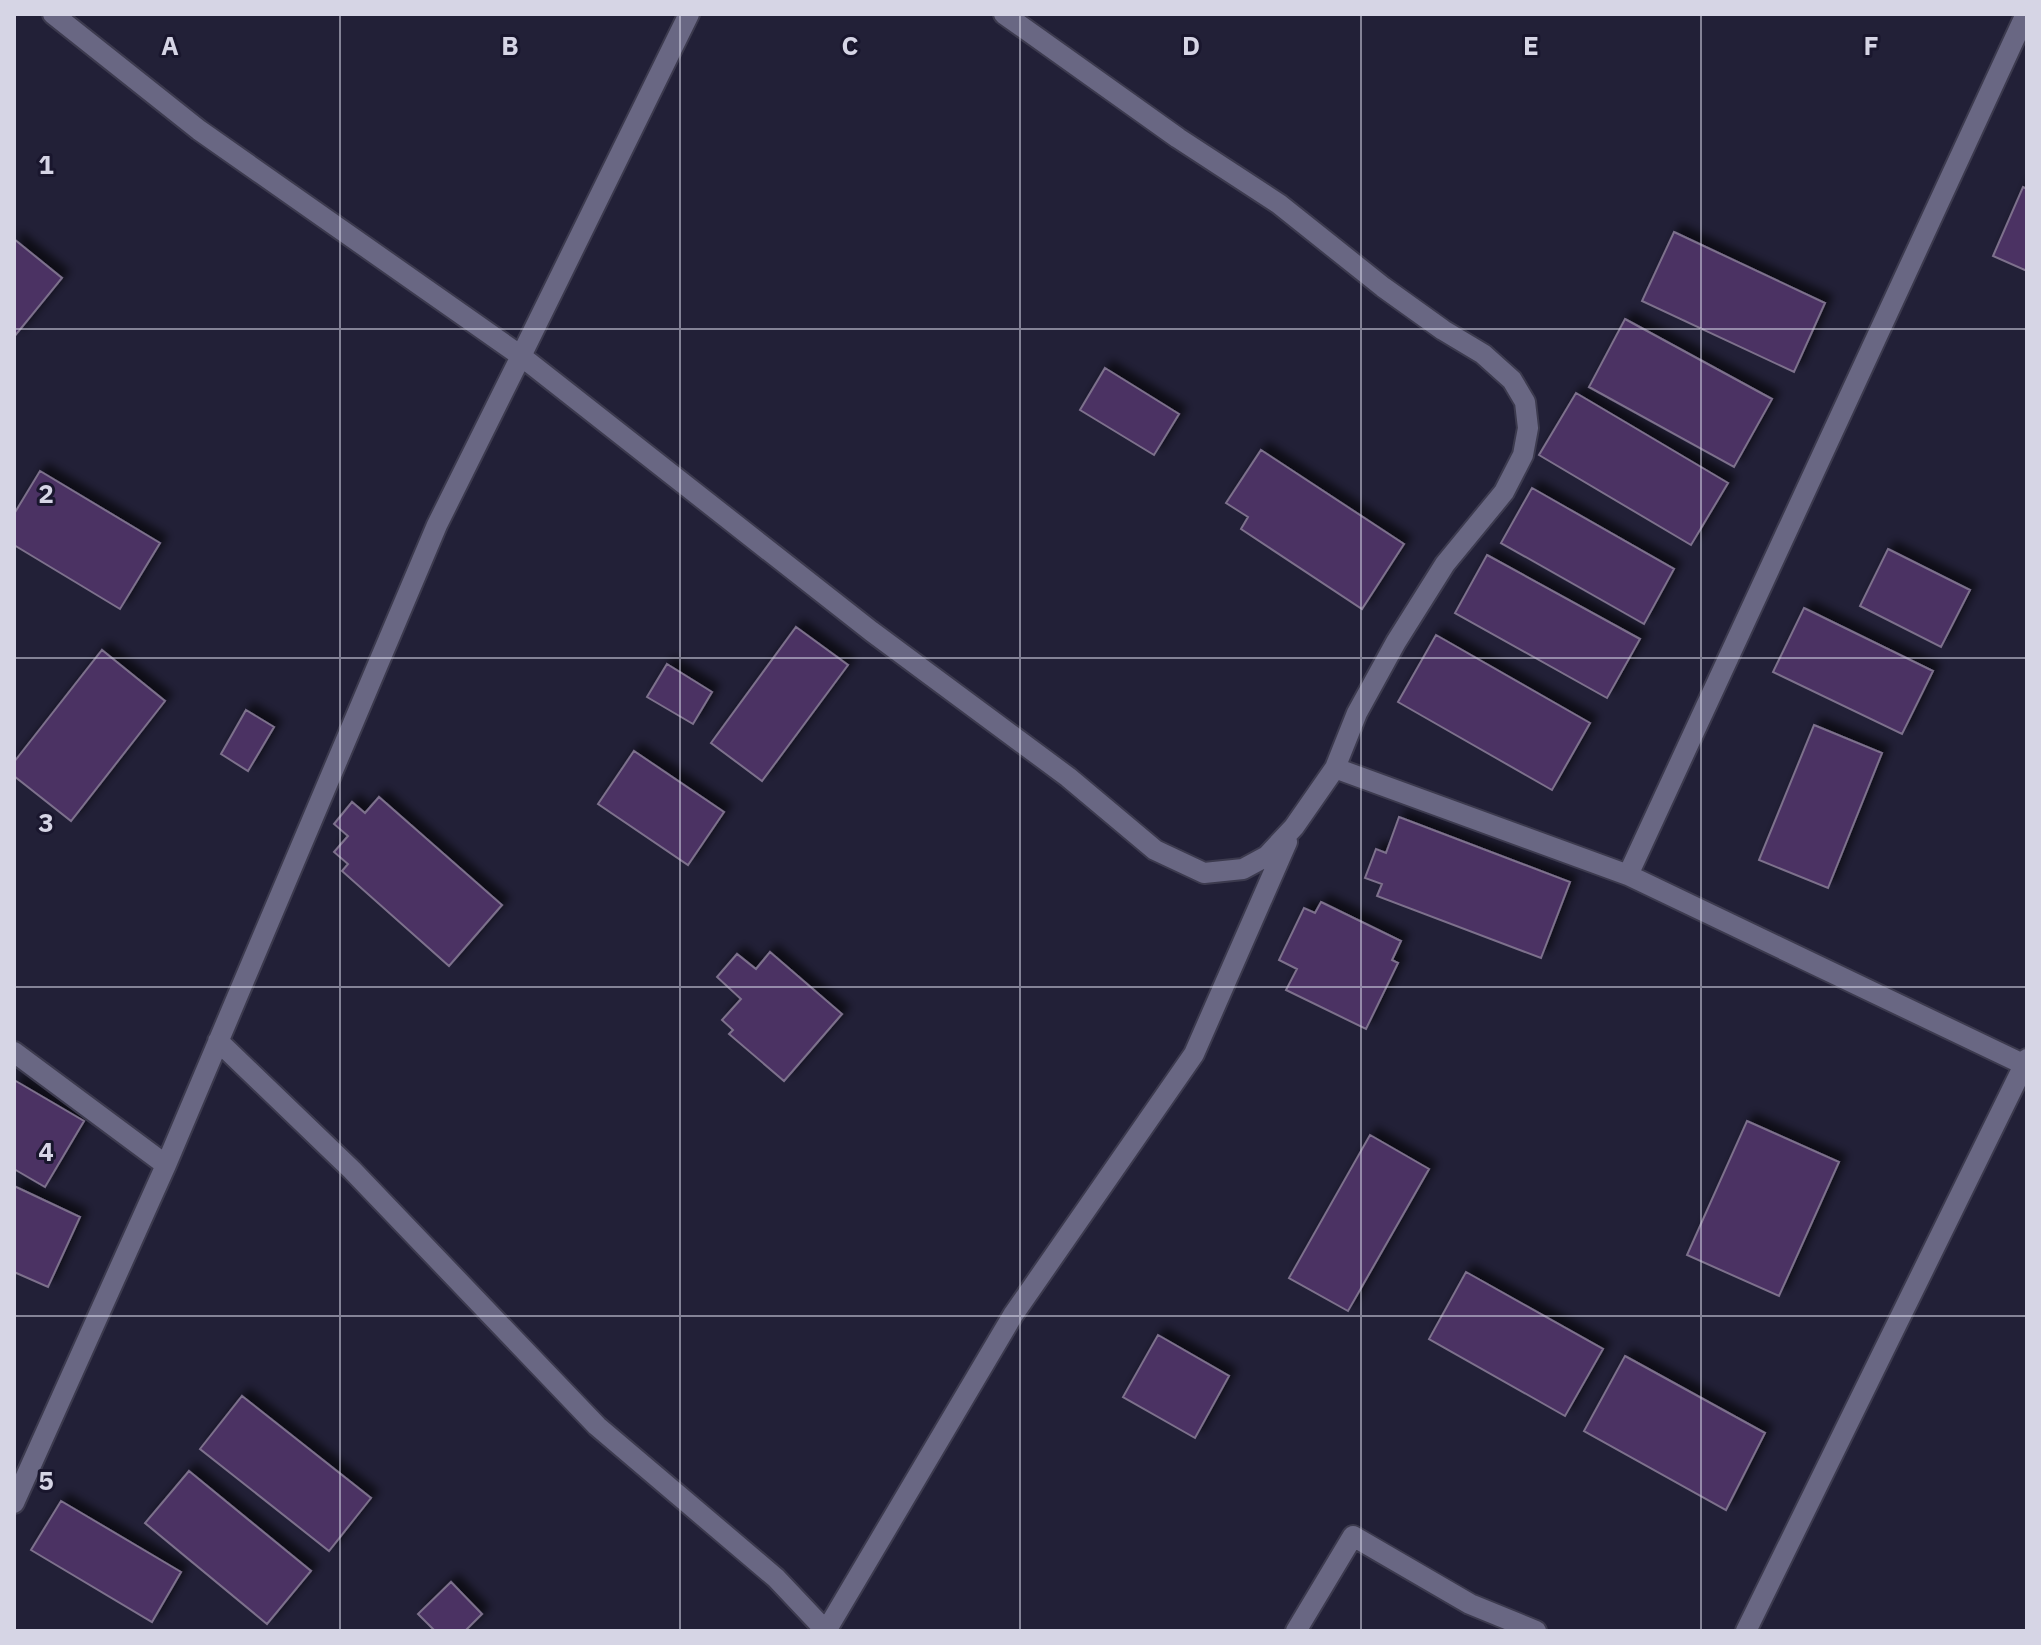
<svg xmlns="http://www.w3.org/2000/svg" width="2041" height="1645" viewBox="0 0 2041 1645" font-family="'IBM Plex Sans',sans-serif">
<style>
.building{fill:#4b3164;stroke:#7d718c;stroke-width:2;filter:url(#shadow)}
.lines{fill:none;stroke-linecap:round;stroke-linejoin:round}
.minor-casing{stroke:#3c3a4e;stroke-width:24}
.minor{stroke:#696783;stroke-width:20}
.grid{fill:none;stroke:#d6d5e5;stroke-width:2;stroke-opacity:0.55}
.grid-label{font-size:26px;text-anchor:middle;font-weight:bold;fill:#d6d5e5;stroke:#19162d;stroke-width:6;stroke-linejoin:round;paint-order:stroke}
</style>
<defs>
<filter id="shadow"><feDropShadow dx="7" dy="-7" stdDeviation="4" flood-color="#0009"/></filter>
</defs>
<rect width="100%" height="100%" fill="#222037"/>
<path class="building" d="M 2023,187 L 2027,189 L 2027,271 L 1993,256 Z
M 1674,232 L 1825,303 L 1794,372 L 1642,301 Z
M 14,239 L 62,278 L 14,337 Z
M 1625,319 L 1772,399 L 1734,467 L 1589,387 Z
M 1105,368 L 1179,414 L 1154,455 L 1080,410 Z
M 1576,393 L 1728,483 L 1691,545 L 1539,455 Z
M 1261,450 L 1404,544 L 1362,609 L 1241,529 L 1248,517 L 1226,503 Z
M 40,471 L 160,543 L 120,609 L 14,545 L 14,514 Z
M 1532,488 L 1674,569 L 1644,624 L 1501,543 Z
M 1888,549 L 1970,590 L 1941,647 L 1860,606 Z
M 1487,555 L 1640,639 L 1607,698 L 1455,613 Z
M 1804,608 L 1933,671 L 1902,734 L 1773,672 Z
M 796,627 L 848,665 L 762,781 L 711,743 Z
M 1436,635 L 1590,723 L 1552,790 L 1398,702 Z
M 102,650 L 165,701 L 71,821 L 14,776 L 14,762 Z
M 667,664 L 712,692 L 693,724 L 647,697 Z
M 246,710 L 274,727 L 248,771 L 221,754 Z
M 1814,725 L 1882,753 L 1828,888 L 1759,860 Z
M 634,751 L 724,812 L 688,865 L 598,804 Z
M 379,797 L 502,905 L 449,966 L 342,871 L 348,864 L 334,852 L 348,836 L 334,824 L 352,802 L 365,813 Z
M 1399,817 L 1570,882 L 1541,958 L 1377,896 L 1382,884 L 1365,878 L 1376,849 L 1386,853 Z
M 1321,902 L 1401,941 L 1392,960 L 1398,963 L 1366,1029 L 1286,990 L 1297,969 L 1279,960 L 1304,908 L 1315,913 Z
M 770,952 L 842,1014 L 784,1081 L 729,1034 L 733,1030 L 722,1020 L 741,999 L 717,977 L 737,954 L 756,969 Z
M 14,1080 L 84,1121 L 45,1187 L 14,1169 Z
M 1747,1121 L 1839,1162 L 1779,1296 L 1687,1255 Z
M 1370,1135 L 1429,1169 L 1348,1311 L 1289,1278 Z
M 14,1186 L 80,1217 L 48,1287 L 14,1272 Z
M 1466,1272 L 1603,1349 L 1565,1416 L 1429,1339 Z
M 1158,1335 L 1229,1376 L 1195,1438 L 1123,1397 Z
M 1625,1356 L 1765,1433 L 1726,1510 L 1584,1431 Z
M 242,1396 L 371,1498 L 329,1551 L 200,1449 Z
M 189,1471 L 311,1571 L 267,1624 L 145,1523 Z
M 61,1501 L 181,1572 L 152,1622 L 31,1550 Z
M 451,1582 L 482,1614 L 465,1631 L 435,1631 L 418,1614 Z"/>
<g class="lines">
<defs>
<path id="minor" d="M 689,14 L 521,356 L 871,631 L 1068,777 L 1155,850 L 1204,873 L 1243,869 L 1267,856 L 1294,827 L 1335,768 L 1628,875 L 2027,1066
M 1004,14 L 1178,138 L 1279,204 L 1383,287 L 1443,330 L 1483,354 L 1512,380 L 1525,402 L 1528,428 L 1523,455 L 1504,492 L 1445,564 L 1396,642 L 1357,713 L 1335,768
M 1628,875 L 2026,14
M 218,1041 L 352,1170 L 597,1426 L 776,1578 L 826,1631
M 14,1052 L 166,1165
M 14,1503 L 166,1165 L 437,525 L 521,356 L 199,130 L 53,14
M 826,1631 L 1013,1315 L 1194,1054 L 1287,842
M 1296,1631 L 1353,1536 L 1470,1604 L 1536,1631
M 1746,1631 L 2027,1059"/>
</defs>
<use href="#minor" class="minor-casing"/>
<use href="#minor" class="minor"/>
</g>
<path class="grid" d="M 340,14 L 340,1631M 680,14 L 680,1631M 1020,14 L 1020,1631M 1361,14 L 1361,1631M 1701,14 L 1701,1631M 14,329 L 2027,329M 14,658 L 2027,658M 14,987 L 2027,987M 14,1316 L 2027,1316"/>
<g class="grid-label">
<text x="170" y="55">A</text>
<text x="510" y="55">B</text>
<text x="850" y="55">C</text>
<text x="1191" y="55">D</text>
<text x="1531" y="55">E</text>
<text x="1871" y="55">F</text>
<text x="46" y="174">1</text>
<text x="46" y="503">2</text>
<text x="46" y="832">3</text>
<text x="46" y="1161">4</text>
<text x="46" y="1490">5</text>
</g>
<rect width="2041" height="1645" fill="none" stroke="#d6d5e5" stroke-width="32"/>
</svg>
